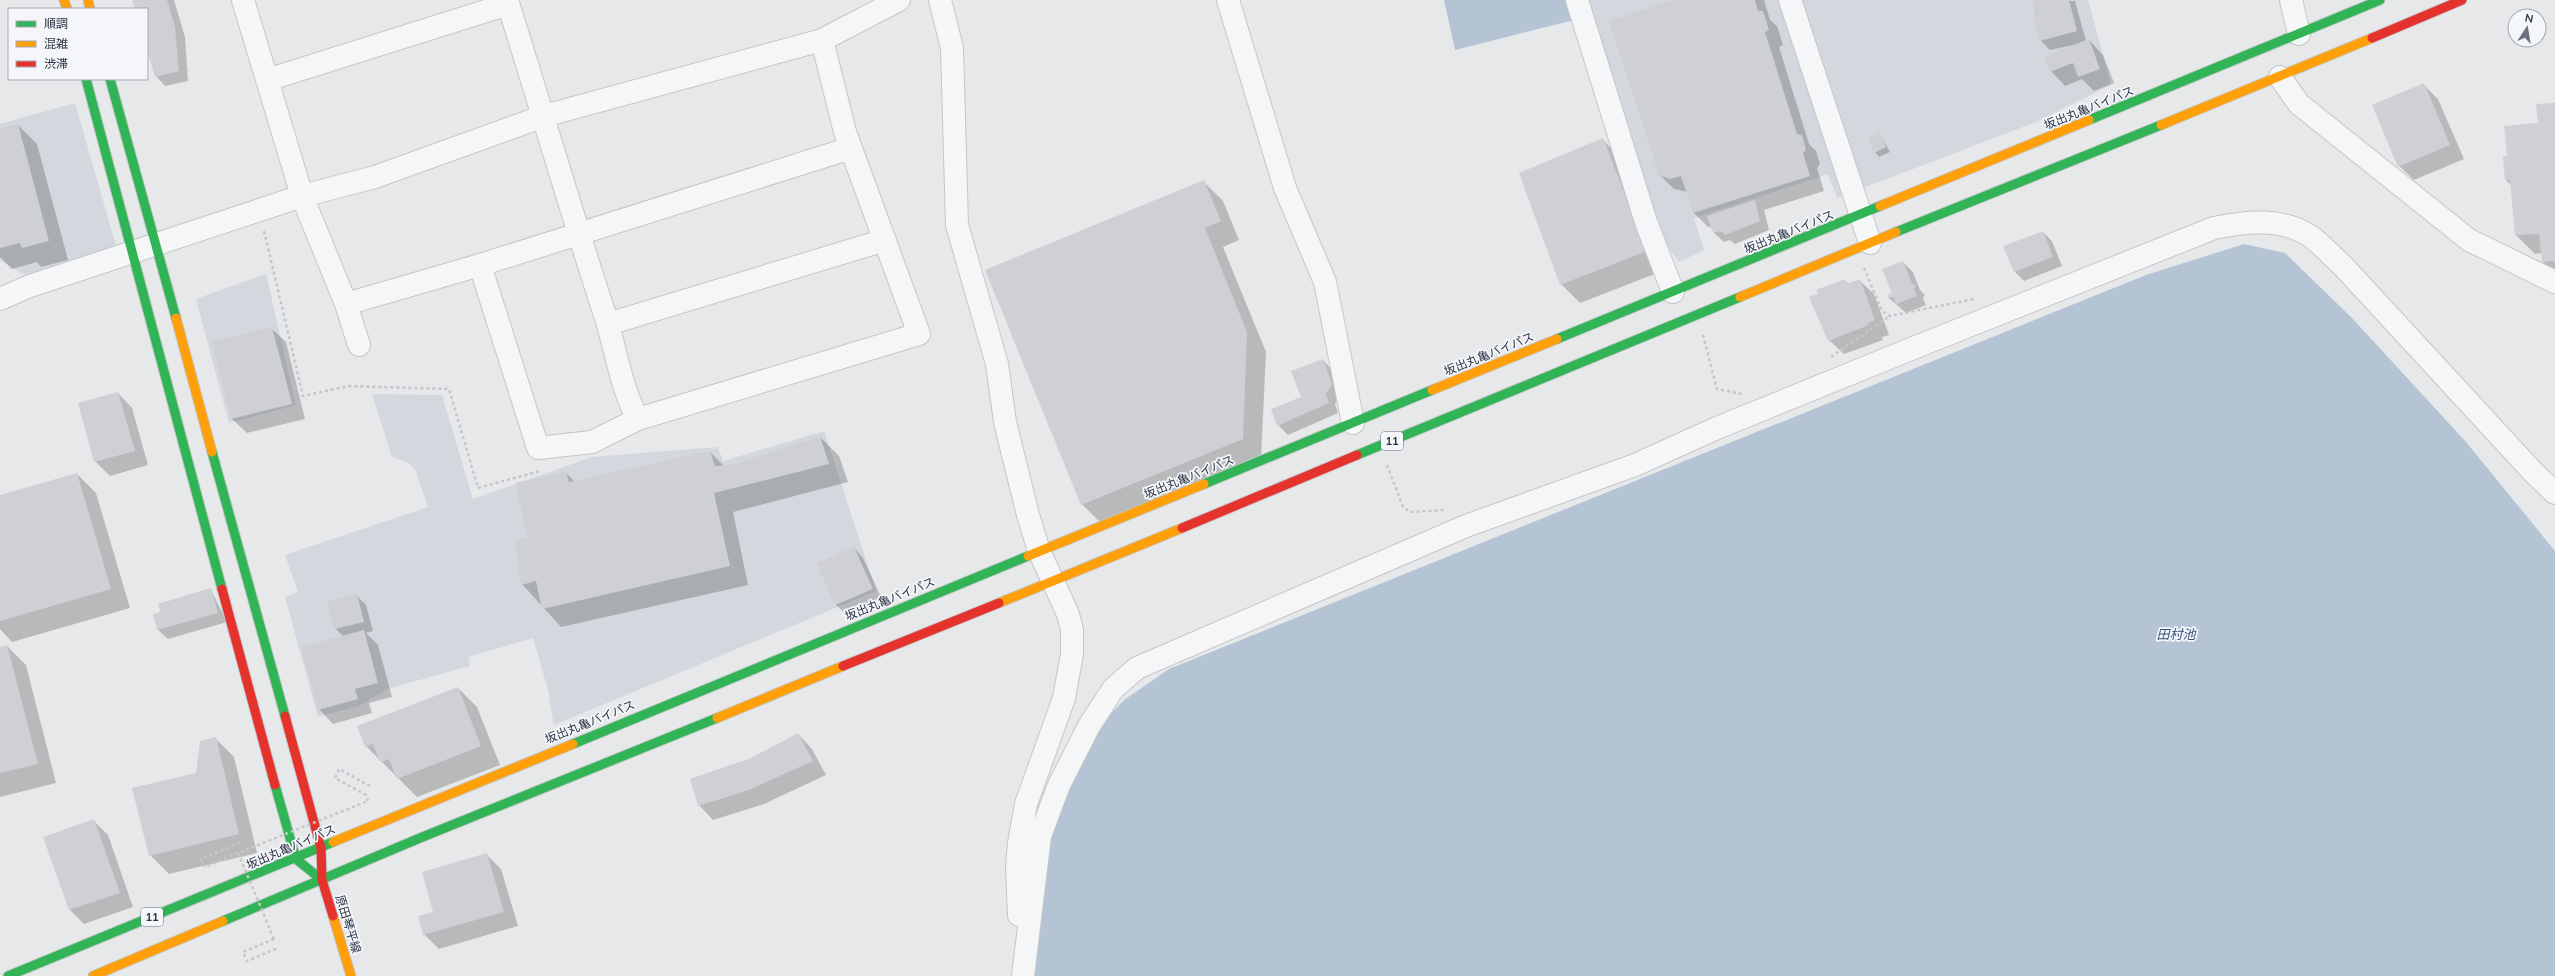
<svg xmlns="http://www.w3.org/2000/svg" width="2555" height="976" viewBox="0 0 2555 976" font-family="Mulish,'Noto Sans JP',sans-serif">
<style>
.built{fill:#d4d7dd}
.water{fill:#b4c4d5}
.shadow{fill:#0003}
.building{fill:#ced0d3}
.lines{fill:none;stroke-linecap:round;stroke-linejoin:round}
.street-casing{stroke:#c4c6c8;stroke-width:24}
.fast-casing{stroke:#c4c6c8;stroke-width:11}
.slow-casing{stroke:#c4c6c8;stroke-width:11}
.jam-casing{stroke:#c4c6c8;stroke-width:11}
.path{stroke:#c5c6ca;stroke-width:2.5;stroke-dasharray:3 3;stroke-linecap:butt}
.street{stroke:#f5f6f7;stroke-width:22}
.fast{stroke:#30b455;stroke-width:9}
.slow{stroke:#ff9f0a;stroke-width:9}
.jam{stroke:#e5322d;stroke-width:9}
.path-bridge{stroke:#c5c6ca;stroke-width:2.5;stroke-dasharray:3 3;stroke-linecap:butt}
.labels{text-anchor:middle;stroke-width:3.5;stroke-linejoin:round;paint-order:stroke}
.shield{fill:#f4f6f9;stroke:#676e7b;stroke-width:1}
.shield-label{font-size:11px;font-weight:bold;fill:#2b3445}
.street-label{font-size:12px;fill:#2b3445;stroke:#f4f6f9}
.water-label{font-size:13px;font-style:italic;fill:#34527a;stroke:#f4f6f9}
</style>
<rect width="100%" height="100%" fill="#e6e8ea"/>
<path class="built" d="M 1586,0 L 2088,0 L 2111,85 L 2036,122 L 1837,198 L 1828,174 L 1694,218 L 1704,250 L 1679,262 L 1662,240 Z
M 75,103 L 116,246 L 26,276 L 0,260 L 0,124 Z
M 266,274 L 296,405 L 229,423 L 196,299 Z
M 372,394 L 442,395 L 473,499 L 592,457 L 718,447 L 723,461 L 824,431 L 876,591 L 554,725 L 548,690 L 533,638 L 468,657 L 470,666 L 387,689 L 361,705 L 318,717 L 285,597 L 298,592 L 285,555 L 428,507 L 415,469 L 407,462 L 392,457 Z"/>
<path class="water" d="M 1444,0 L 1568,0 L 1574,20 L 1455,50 Z
M 2244,244 L 2285,253 L 2352,318 L 2466,442 L 2555,551 L 2555,976 L 1032,976 L 1042,870 L 1056,802 L 1082,744 L 1124,700 L 1169,669 L 2146,275 Z"/>
<path class="shadow" d="M 133,0 L 174,0 L 185,37 L 188,81 L 165,86 L 156,76 L 147,47 L 147,9 L 136,9 Z
M 1678,0 L 1764,0 L 1770,20 L 1777,26 L 1783,45 L 1779,47 L 1809,144 L 1816,151 L 1820,164 L 1817,168 L 1824,191 L 1764,210 L 1769,230 L 1735,244 L 1730,240 L 1724,242 L 1714,233 L 1712,226 L 1708,227 L 1694,213 L 1688,192 L 1674,189 L 1660,175 Z
M 2034,0 L 2075,1 L 2086,41 L 2089,40 L 2103,55 L 2114,83 L 2094,91 L 2082,79 L 2065,86 L 2051,71 L 2078,44 L 2050,50 L 2040,40 Z
M 2423,84 L 2438,99 L 2464,159 L 2414,180 L 2399,166 Z
M 2555,104 L 2555,274 L 2543,262 L 2542,253 L 2535,254 L 2516,235 L 2511,185 L 2506,180 L 2508,157 Z
M 18,125 L 37,144 L 68,260 L 41,267 L 37,262 L 12,269 L 0,257 L 0,129 Z
M 1879,133 L 1890,152 L 1879,157 L 1875,152 Z
M 1602,139 L 1621,158 L 1665,270 L 1580,303 L 1561,284 Z
M 1204,182 L 1223,201 L 1239,240 L 1223,247 L 1266,352 L 1261,458 L 1101,523 L 1082,504 Z
M 2043,232 L 2052,241 L 2062,266 L 2024,281 L 2015,272 Z
M 1903,262 L 1913,272 L 1920,290 L 1925,295 L 1923,298 L 1926,305 L 1906,313 L 1889,298 L 1893,294 Z
M 1845,280 L 1848,284 L 1859,280 L 1874,294 L 1889,335 L 1882,337 L 1883,340 L 1844,354 L 1829,340 L 1819,294 Z
M 271,328 L 286,342 L 305,419 L 247,433 L 232,419 L 213,343 Z
M 1323,360 L 1332,370 L 1341,394 L 1335,404 L 1338,413 L 1288,435 L 1278,425 L 1302,398 Z
M 118,393 L 132,408 L 148,465 L 110,476 L 95,461 Z
M 820,437 L 839,456 L 848,482 L 733,512 L 748,585 L 561,627 L 522,584 L 529,539 L 566,473 L 575,482 L 710,452 L 724,466 L 732,466 Z
M 77,474 L 96,493 L 130,608 L 12,642 L 0,629 L 0,496 Z
M 854,548 L 863,558 L 882,599 L 846,614 L 836,605 L 818,564 Z
M 211,590 L 227,622 L 168,639 L 158,630 L 154,615 Z
M 356,595 L 366,605 L 373,631 L 366,633 L 378,645 L 392,697 L 369,703 L 372,713 L 333,724 L 319,709 L 343,636 L 335,628 Z
M 7,646 L 26,665 L 56,783 L 0,797 L 0,648 Z
M 458,688 L 477,707 L 500,765 L 417,797 L 366,746 Z
M 798,734 L 812,749 L 826,775 L 764,804 L 713,820 L 699,805 L 752,759 Z
M 215,738 L 234,757 L 257,853 L 169,874 L 150,855 Z
M 93,820 L 108,835 L 133,907 L 84,924 L 70,910 Z
M 486,854 L 501,869 L 518,926 L 439,949 L 424,934 L 435,913 Z"/>
<path class="building" d="M 132,0 L 167,0 L 175,27 L 179,71 L 155,77 L 147,50 L 147,9 L 135,9 Z
M 1674,0 L 1755,0 L 1758,11 L 1763,11 L 1769,30 L 1765,32 L 1797,134 L 1802,135 L 1806,150 L 1803,153 L 1810,176 L 1693,213 L 1681,176 L 1670,179 L 1659,175 L 1609,21 Z
M 2033,0 L 2069,0 L 2077,31 L 2040,41 L 2033,17 L 2037,16 Z
M 2089,39 L 2100,69 L 2078,77 L 2073,63 L 2050,72 L 2044,56 Z
M 2424,83 L 2450,145 L 2398,167 L 2372,105 Z
M 2555,103 L 2555,261 L 2542,262 L 2539,234 L 2515,235 L 2510,180 L 2505,180 L 2503,156 L 2507,156 L 2504,126 L 2538,123 L 2536,104 Z
M 18,124 L 49,241 L 22,248 L 20,243 L 0,248 L 0,128 Z
M 1879,132 L 1886,147 L 1874,153 L 1868,137 Z
M 1603,138 L 1647,251 L 1560,285 L 1519,173 Z
M 1204,180 L 1221,221 L 1205,228 L 1247,332 L 1243,439 L 1081,505 L 985,270 Z
M 1755,200 L 1760,221 L 1725,235 L 1720,231 L 1713,233 L 1707,216 Z
M 2043,231 L 2053,257 L 2014,272 L 2003,246 Z
M 1903,261 L 1912,284 L 1916,285 L 1914,288 L 1917,296 L 1896,304 L 1893,297 L 1888,298 L 1887,295 L 1892,293 L 1882,269 Z
M 1845,279 L 1847,284 L 1860,279 L 1875,320 L 1868,323 L 1869,325 L 1828,341 L 1809,297 L 1818,294 L 1816,290 Z
M 272,327 L 292,404 L 231,419 L 212,342 Z
M 1323,359 L 1332,384 L 1326,394 L 1329,403 L 1277,426 L 1271,409 L 1301,397 L 1291,371 Z
M 118,392 L 135,451 L 94,462 L 78,403 Z
M 820,436 L 829,464 L 714,493 L 730,566 L 542,609 L 536,581 L 521,585 L 515,540 L 528,538 L 515,483 L 566,472 L 569,482 L 710,451 L 715,466 L 732,465 Z
M 77,473 L 111,589 L 0,621 L 0,495 Z
M 854,547 L 873,589 L 835,605 L 817,563 Z
M 211,588 L 218,613 L 157,630 L 153,614 L 161,612 L 158,604 Z
M 357,594 L 364,622 L 334,629 L 327,601 Z
M 364,630 L 378,683 L 355,689 L 358,699 L 318,710 L 301,647 Z
M 7,645 L 38,764 L 0,773 L 0,647 Z
M 458,687 L 481,746 L 397,779 L 389,759 L 380,762 L 373,744 L 365,747 L 357,726 Z
M 798,733 L 813,761 L 749,790 L 698,806 L 690,779 L 751,758 Z
M 216,737 L 239,834 L 149,856 L 132,788 L 196,773 L 200,741 Z
M 94,819 L 120,893 L 69,910 L 43,837 Z
M 487,853 L 504,912 L 423,935 L 418,916 L 433,912 L 422,872 Z"/>
<g class="lines">
<defs>
<path id="street" d="M 507,0 C 540,104 570,209 604,312 C 616,348 620,386 638,419
M 940,0 L 952,48 L 957,225 L 997,364 L 1005,422 L 1028,515 L 1039,551 L 1068,614 L 1072,630 L 1072,654 L 1064,698 L 1026,804 L 1019,843 L 1017,867 L 1019,915
M 1228,0 L 1285,188 L 1325,282 L 1353,423
M 1577,0 L 1646,222 L 1673,292
M 1790,0 L 1870,243
M 2291,0 L 2299,34
M 822,40 L 899,0
M 2280,77 L 2299,104 L 2469,240 L 2555,282
M 267,80 L 508,4
M 480,265 L 851,148
M 0,299 L 30,286 L 302,196 L 375,177 L 544,116 L 822,40 L 845,132 L 919,334 L 638,419 L 592,442 L 538,448 L 480,265 L 346,304 L 302,196 L 243,0
M 346,304 L 359,345
M 608,324 L 885,240
M 1023,976 L 1040,836 L 1059,785 L 1089,726 L 1113,689 L 1137,668 L 1466,526 L 1635,465 L 1717,428 L 1911,349 L 2214,228 C 2247,221 2284,217 2313,238 C 2323,246 2333,257 2343,266 L 2534,473 L 2555,493"/>
<path id="fast" d="M 86,79 L 222,589
M 110,79 L 176,318
M 2089,120 L 2380,0
M 1896,232 L 2161,125
M 1557,339 L 1880,206
M 212,452 L 285,716
M 1357,455 L 1740,297
M 1204,484 L 1432,390
M 573,744 L 1028,556
M 275,785 L 296,859 L 322,880
M 223,921 L 420,838 L 717,718
M 8,976 L 333,842"/>
<path id="slow" d="M 64,0 L 67,9
M 88,0 L 90,9
M 2161,125 L 2372,38
M 1880,206 L 2089,120
M 1740,297 L 1896,232
M 176,318 L 212,452
M 1432,390 L 1557,339
M 1028,556 L 1204,484
M 999,603 L 1182,528
M 717,718 L 843,666
M 333,842 L 573,744
M 333,916 L 351,976
M 93,976 L 223,921"/>
<path id="jam" d="M 2372,38 L 2462,0
M 1182,528 L 1357,455
M 222,589 L 275,785
M 843,666 L 999,603
M 285,716 L 321,848 L 322,880 L 333,916"/>
</defs>
<use href="#street" class="street-casing"/>
<use href="#fast" class="fast-casing"/>
<use href="#slow" class="slow-casing"/>
<use href="#jam" class="jam-casing"/>
<path class="path" d="M 264,231 L 303,396 L 348,386 L 449,389 L 478,488 L 540,471
M 1864,268 L 1882,311 L 1890,316 L 1974,299
M 1703,335 L 1717,389 L 1742,394
M 1831,357 L 1890,316
M 1387,465 L 1403,507 L 1410,512 L 1445,510
M 368,801 L 366,795 L 335,778 L 339,769 L 370,786
M 238,853 L 205,867 L 201,859 L 239,843
M 274,939 L 243,952 L 247,961 L 278,948"/>
<use href="#street" class="street"/>
<use href="#fast" class="fast"/>
<use href="#slow" class="slow"/>
<use href="#jam" class="jam"/>
<path class="path-bridge" d="M 274,939 L 238,853 L 368,801"/>
</g>
<g class="labels">
<g class="shield">
<rect x="1381" y="432" width="22" height="18" rx="3"/>
<rect x="141" y="908" width="22" height="18" rx="3"/>
</g>
<g class="shield-label">
<text x="1392" y="445">11</text>
<text x="152" y="921">11</text>
</g>
<g class="street-label">
<text transform="translate(2089 108) rotate(-22)" y="4">坂出丸亀バイパス</text>
<text transform="translate(1789 232) rotate(-22)" y="4">坂出丸亀バイパス</text>
<text transform="translate(1489 354) rotate(-22)" y="4">坂出丸亀バイパス</text>
<text transform="translate(1189 477) rotate(-22)" y="4">坂出丸亀バイパス</text>
<text transform="translate(890 599) rotate(-22)" y="4">坂出丸亀バイパス</text>
<text transform="translate(590 722) rotate(-22)" y="4">坂出丸亀バイパス</text>
<text transform="translate(291 847) rotate(-23)" y="4">坂出丸亀バイパス</text>
<text transform="translate(348 924) rotate(73)" y="4">原田琴平線</text>
</g>
<g class="water-label">
<text x="2176" y="639">田村池</text>
</g>
</g>
<rect x="8" y="8" width="140" height="72" fill="#f4f6f9" stroke="#a4a8b1"/>
<rect x="16" y="21" width="20" height="6" fill="#30b455" stroke="#a4a8b1"/>
<text x="44" y="28" font-size="12" fill="#2b3445">順調</text>
<rect x="16" y="41" width="20" height="6" fill="#ff9f0a" stroke="#a4a8b1"/>
<text x="44" y="48" font-size="12" fill="#2b3445">混雑</text>
<rect x="16" y="61" width="20" height="6" fill="#e5322d" stroke="#a4a8b1"/>
<text x="44" y="68" font-size="12" fill="#2b3445">渋滞</text>
<g transform="translate(2527 28) rotate(12)"><circle r="19" fill="#f4f6f9" stroke="#a4a8b1"/>
<path d="M0-3L7 15L0 10L-7 15Z" fill="#6c737f"/>
<text y="-6" font-size="11" font-weight="bold" text-anchor="middle" fill="#2b3445">N</text>
</g>
</svg>
